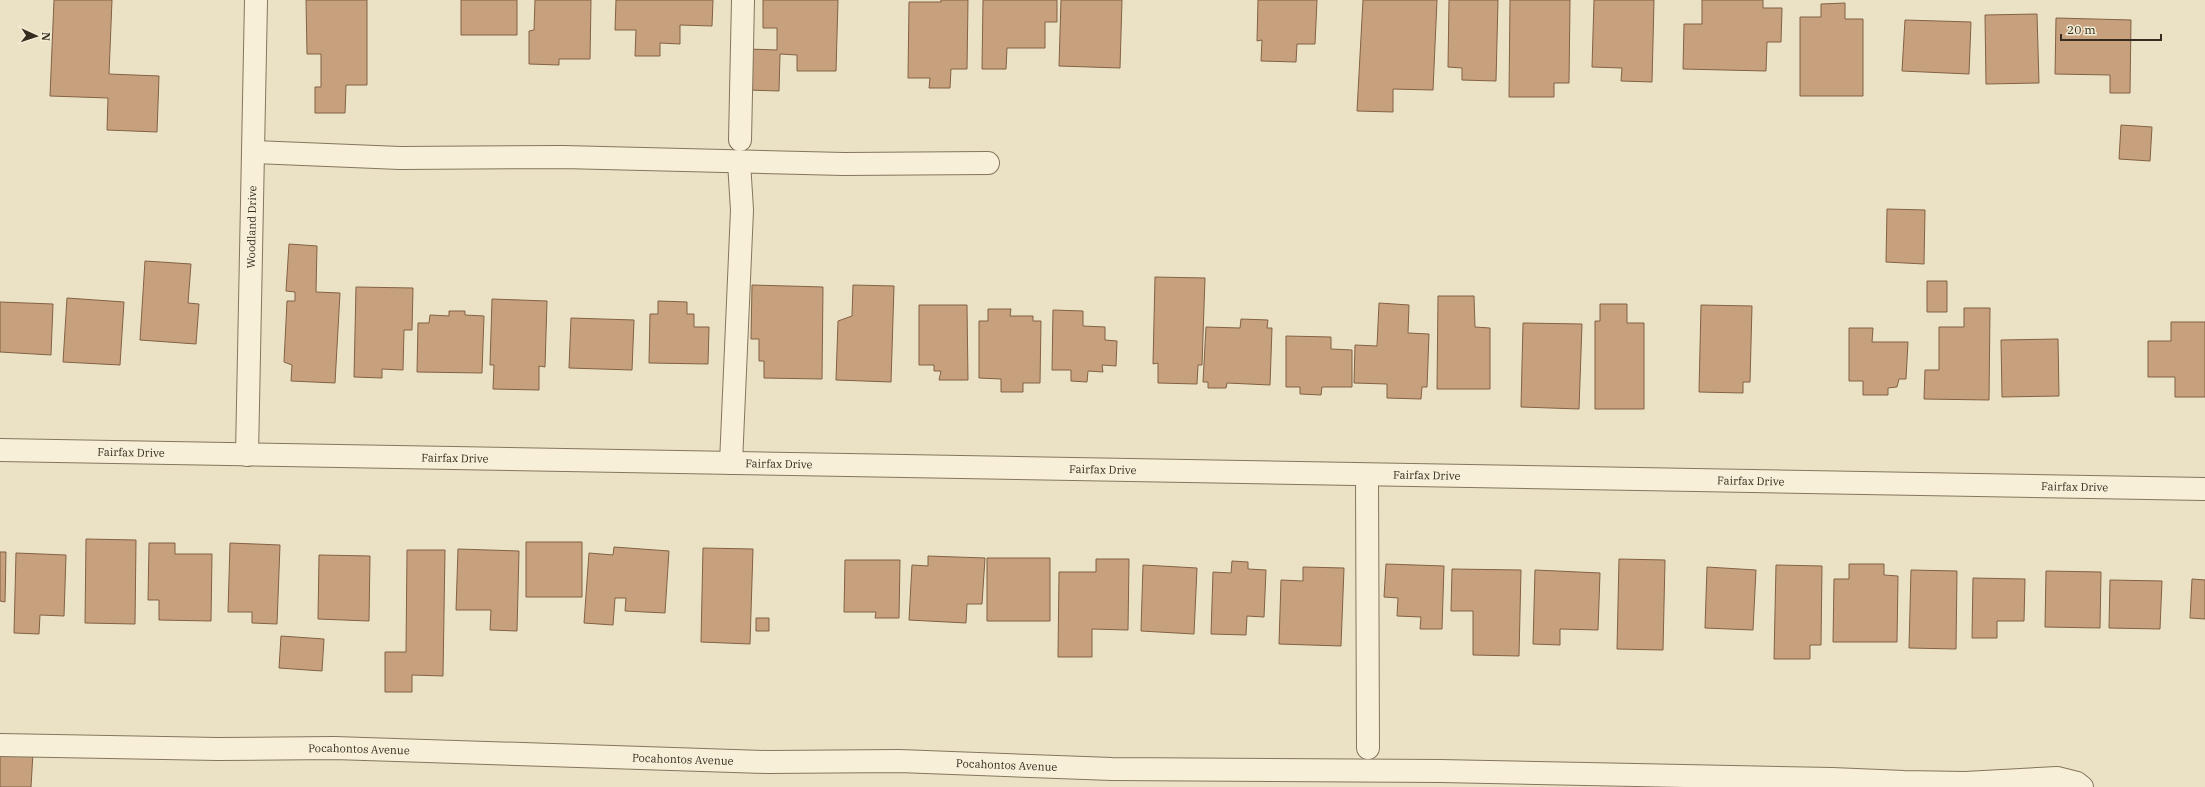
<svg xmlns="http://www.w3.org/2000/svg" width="2205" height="787" viewBox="0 0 2205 787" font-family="'IBM Plex Serif',serif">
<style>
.building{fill:#c7a17d;stroke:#836144}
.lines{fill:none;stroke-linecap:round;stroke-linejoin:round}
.minor-casing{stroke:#85755c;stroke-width:24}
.minor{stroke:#f7efd8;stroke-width:22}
.labels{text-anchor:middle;stroke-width:3;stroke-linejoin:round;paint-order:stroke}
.street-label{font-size:11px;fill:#362c1f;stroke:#f3ecd4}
</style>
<rect width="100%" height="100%" fill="#ebe2c5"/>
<path class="building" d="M 54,0 L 112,0 L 109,74 L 159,76 L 157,132 L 107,130 L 108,98 L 50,96 Z
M 306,0 L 367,0 L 367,85 L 346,85 L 345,113 L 315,113 L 315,87 L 321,87 L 321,54 L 307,54 Z
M 461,0 L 517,0 L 517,35 L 461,35 Z
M 535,0 L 591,0 L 590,59 L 559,59 L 559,65 L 529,64 L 529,31 L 534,30 Z
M 616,0 L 713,0 L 712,26 L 680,25 L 680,44 L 660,43 L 660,56 L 635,56 L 636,30 L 615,30 Z
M 763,0 L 838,0 L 836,71 L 797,71 L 797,55 L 780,54 L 779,91 L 747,90 L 747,49 L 777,50 L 777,28 L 763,28 Z
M 941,0 L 968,0 L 967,69 L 951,69 L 950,88 L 929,88 L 930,78 L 908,78 L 909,2 L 941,2 Z
M 983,0 L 1057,0 L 1057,22 L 1045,22 L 1045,48 L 1007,48 L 1006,69 L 982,69 Z
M 1061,0 L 1122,0 L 1120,68 L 1059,66 Z
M 1258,0 L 1317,0 L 1315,44 L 1297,44 L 1296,62 L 1261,61 L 1262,40 L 1257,41 Z
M 1363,0 L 1437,0 L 1433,90 L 1393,89 L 1393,112 L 1357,111 Z
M 1449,0 L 1498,0 L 1496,81 L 1462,80 L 1462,68 L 1448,67 Z
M 1510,0 L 1570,0 L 1569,83 L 1554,83 L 1554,97 L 1509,97 Z
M 1594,0 L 1654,0 L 1652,82 L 1621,81 L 1622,68 L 1592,67 Z
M 1702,0 L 1763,0 L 1763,8 L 1782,8 L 1781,42 L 1767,42 L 1766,71 L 1683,69 L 1684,24 L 1702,24 Z
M 1845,3 L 1845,19 L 1863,19 L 1863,96 L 1800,96 L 1800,17 L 1821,17 L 1821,4 Z
M 2037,14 L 2039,83 L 1986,84 L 1985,15 Z
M 2056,18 L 2131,20 L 2130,93 L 2110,93 L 2110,75 L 2055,74 Z
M 1905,20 L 1971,22 L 1969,74 L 1902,71 Z
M 2121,125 L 2152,127 L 2150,161 L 2119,159 Z
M 1887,209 L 1925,210 L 1924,264 L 1886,262 Z
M 289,244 L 317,246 L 316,292 L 340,293 L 335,383 L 291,381 L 292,365 L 284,362 L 287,301 L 295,301 L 295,292 L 286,291 Z
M 145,261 L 191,264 L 188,303 L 199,304 L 196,344 L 140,340 Z
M 1155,277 L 1205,278 L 1202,365 L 1198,365 L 1197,384 L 1158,383 L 1158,363 L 1153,364 Z
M 1927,281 L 1947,281 L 1947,312 L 1927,312 Z
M 752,285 L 823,287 L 822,379 L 764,378 L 764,361 L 759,361 L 759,339 L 751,339 Z
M 853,285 L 894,286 L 891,382 L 836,380 L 838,321 L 852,316 Z
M 356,287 L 413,288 L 412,330 L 404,330 L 403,370 L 382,369 L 382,378 L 354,377 Z
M 1438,296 L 1474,296 L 1475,327 L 1490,328 L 1490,389 L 1437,389 Z
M 67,298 L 124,302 L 120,365 L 63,362 Z
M 492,299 L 547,301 L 545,367 L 539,366 L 539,390 L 493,389 L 494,365 L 490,365 Z
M 658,301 L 687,302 L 687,314 L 694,314 L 694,327 L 709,327 L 708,364 L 649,363 L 650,314 L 658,314 Z
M 0,302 L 53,304 L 51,355 L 0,352 Z
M 1379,303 L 1409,305 L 1408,333 L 1429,334 L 1427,387 L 1422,387 L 1421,399 L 1387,398 L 1387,384 L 1354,383 L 1355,345 L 1377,346 Z
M 1600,304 L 1627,304 L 1627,323 L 1644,323 L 1644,409 L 1595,409 L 1595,321 L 1600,321 Z
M 919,305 L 967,305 L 968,380 L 939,380 L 941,371 L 934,371 L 934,365 L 919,365 Z
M 1701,305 L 1752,306 L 1750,382 L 1743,382 L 1743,393 L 1699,392 Z
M 1964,308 L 1990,308 L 1989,400 L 1924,399 L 1925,370 L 1939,370 L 1939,327 L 1964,327 Z
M 988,309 L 1011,309 L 1010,316 L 1033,316 L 1033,321 L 1041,321 L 1040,383 L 1023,383 L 1023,392 L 1001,392 L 1001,379 L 979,378 L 979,321 L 988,321 Z
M 1053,310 L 1083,311 L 1083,326 L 1105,327 L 1105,340 L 1117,341 L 1116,366 L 1102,365 L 1103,372 L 1088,371 L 1087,382 L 1071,381 L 1071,370 L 1052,370 Z
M 449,311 L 465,311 L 465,315 L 484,316 L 482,373 L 417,372 L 418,323 L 429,323 L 430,315 L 449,316 Z
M 571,318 L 634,320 L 632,370 L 569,368 Z
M 1241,319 L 1268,320 L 1267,328 L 1272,328 L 1270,385 L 1227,383 L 1226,388 L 1208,388 L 1208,382 L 1203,382 L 1206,327 L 1240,328 Z
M 2171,322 L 2205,322 L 2205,397 L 2175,397 L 2175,377 L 2148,377 L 2148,341 L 2171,341 Z
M 1523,323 L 1582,324 L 1579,409 L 1521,407 Z
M 1849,328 L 1873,328 L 1872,342 L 1908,342 L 1906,379 L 1899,379 L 1897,387 L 1888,388 L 1888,395 L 1863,395 L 1863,381 L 1849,381 Z
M 1286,336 L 1331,337 L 1331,349 L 1352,350 L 1352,387 L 1322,387 L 1321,395 L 1300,394 L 1300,387 L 1286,387 Z
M 2058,339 L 2059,396 L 2002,397 L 2001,340 Z
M 86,539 L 136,540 L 135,624 L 85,623 Z
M 526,542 L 582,542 L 582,597 L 526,597 Z
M 149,543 L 175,543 L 175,554 L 212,554 L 211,621 L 159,620 L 159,600 L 148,600 Z
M 230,543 L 280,545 L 277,624 L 252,623 L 252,612 L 228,612 Z
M 614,547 L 669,551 L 665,613 L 625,611 L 626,598 L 615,598 L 613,625 L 584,623 L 589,553 L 613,555 Z
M 703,548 L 753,549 L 750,644 L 701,642 Z
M 458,549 L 519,551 L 517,631 L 490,630 L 491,610 L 456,610 Z
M 407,550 L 445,550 L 443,676 L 412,675 L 412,692 L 385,692 L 385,652 L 406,652 Z
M 0,552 L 6,552 L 5,602 L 0,601 Z
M 16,553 L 66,555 L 64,616 L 40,615 L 39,634 L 14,633 Z
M 319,555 L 370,556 L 369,621 L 318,619 Z
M 928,556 L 985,558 L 982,604 L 967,604 L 966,623 L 909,620 L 912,565 L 928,566 Z
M 987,558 L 1050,558 L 1050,621 L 987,621 Z
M 1096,559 L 1129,559 L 1128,630 L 1092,629 L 1092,657 L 1058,657 L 1059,572 L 1096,572 Z
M 1619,559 L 1665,560 L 1663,650 L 1617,649 Z
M 845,560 L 900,560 L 899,618 L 875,618 L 876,612 L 844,612 Z
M 1232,561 L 1248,562 L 1248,569 L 1266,570 L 1264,617 L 1247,616 L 1246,635 L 1211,634 L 1213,572 L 1231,573 Z
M 1386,564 L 1444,566 L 1442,629 L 1420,629 L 1421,617 L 1397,616 L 1398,598 L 1384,597 Z
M 1849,564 L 1884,564 L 1884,575 L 1898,576 L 1897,642 L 1833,642 L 1834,579 L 1849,579 Z
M 1143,565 L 1197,568 L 1194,634 L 1141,631 Z
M 1776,565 L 1822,566 L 1821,645 L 1810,645 L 1810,659 L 1774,659 Z
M 1303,567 L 1344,568 L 1341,646 L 1279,644 L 1281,580 L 1303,581 Z
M 1707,567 L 1756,570 L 1753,630 L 1705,628 Z
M 1452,569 L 1521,570 L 1519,656 L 1473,655 L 1473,611 L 1451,611 Z
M 1535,570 L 1600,573 L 1598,630 L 1560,629 L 1560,645 L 1533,644 Z
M 1911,570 L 1957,571 L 1956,649 L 1909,648 Z
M 2046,571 L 2101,572 L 2100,628 L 2045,627 Z
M 1973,578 L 2025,579 L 2024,621 L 1997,621 L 1997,638 L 1972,638 Z
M 2192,579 L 2205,580 L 2205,619 L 2190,618 Z
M 2110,580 L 2162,581 L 2160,629 L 2109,628 Z
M 756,618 L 769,618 L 769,631 L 756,631 Z
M 281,636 L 324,639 L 322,671 L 279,668 Z
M 0,751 L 33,753 L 31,787 L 0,787 Z"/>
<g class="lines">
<defs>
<g id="minor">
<path d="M 740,140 L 743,0"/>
<path d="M 254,152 L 400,158 L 563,157 L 844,164 L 988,163"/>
<path id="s1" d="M 0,450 L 2205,489"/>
<path id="s2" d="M 247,455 L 256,0"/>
<path d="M 731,463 L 742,210 L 739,162"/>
<path d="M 1367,475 L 1368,748"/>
<path id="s3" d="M 0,745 L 218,749 L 334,748 L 767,762 L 899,761 L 1112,769 L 1440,771 L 1832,779 L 1904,782 L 1965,783 L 2057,778 L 2077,783 L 2082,787"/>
</g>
</defs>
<use href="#minor" class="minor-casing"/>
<use href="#minor" class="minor"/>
</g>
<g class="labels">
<g class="street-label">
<text dy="4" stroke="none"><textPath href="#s2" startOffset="228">Woodland Drive</textPath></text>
<text dy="4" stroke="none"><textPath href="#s1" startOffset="131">Fairfax Drive</textPath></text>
<text dy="4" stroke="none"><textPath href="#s1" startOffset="455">Fairfax Drive</textPath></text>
<text dy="4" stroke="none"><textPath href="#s1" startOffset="779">Fairfax Drive</textPath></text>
<text dy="4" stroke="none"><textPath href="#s1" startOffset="1103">Fairfax Drive</textPath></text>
<text dy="4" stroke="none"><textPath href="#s1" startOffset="1427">Fairfax Drive</textPath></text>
<text dy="4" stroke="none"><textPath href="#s1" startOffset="1751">Fairfax Drive</textPath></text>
<text dy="4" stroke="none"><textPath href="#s1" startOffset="2075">Fairfax Drive</textPath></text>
<text dy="4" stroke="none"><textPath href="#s3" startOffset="359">Pocahontos Avenue</textPath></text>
<text dy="4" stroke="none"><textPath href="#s3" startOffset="683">Pocahontos Avenue</textPath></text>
<text dy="4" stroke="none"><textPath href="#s3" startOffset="1007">Pocahontos Avenue</textPath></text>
</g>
</g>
<g transform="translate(36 36) rotate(93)" stroke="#f3ecd4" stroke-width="3" paint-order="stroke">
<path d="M0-3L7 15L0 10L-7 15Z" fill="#362c1f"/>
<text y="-6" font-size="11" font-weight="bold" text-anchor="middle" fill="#362c1f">N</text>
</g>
<path d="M2061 34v6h100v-6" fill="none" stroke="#362c1f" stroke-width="2"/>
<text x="2067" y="34" font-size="12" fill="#362c1f" stroke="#f3ecd4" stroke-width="3" paint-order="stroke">20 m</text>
</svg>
